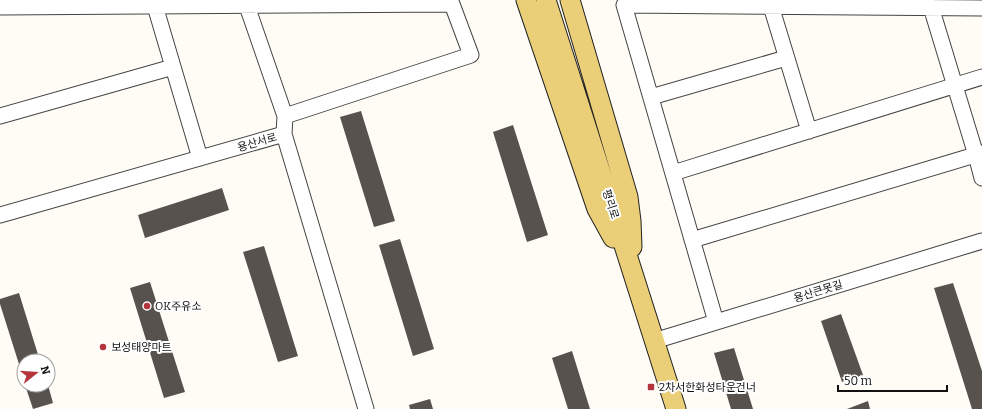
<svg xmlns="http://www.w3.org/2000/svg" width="982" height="409" viewBox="0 0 982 409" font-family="Bitter,'Noto Sans KR',serif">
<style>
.building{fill:#58524e}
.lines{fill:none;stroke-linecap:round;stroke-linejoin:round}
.minor-casing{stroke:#444;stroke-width:17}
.major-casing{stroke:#222;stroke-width:21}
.minor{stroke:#fff;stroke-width:15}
.major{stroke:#ebcf78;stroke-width:19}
.poi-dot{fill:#b4353c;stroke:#fff;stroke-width:1.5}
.labels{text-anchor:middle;stroke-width:4;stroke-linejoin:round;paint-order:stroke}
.street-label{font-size:11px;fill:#111;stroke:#fff}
.poi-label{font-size:11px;fill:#111;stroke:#fff;text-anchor:start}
</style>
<rect width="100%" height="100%" fill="#fefcf5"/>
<path class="building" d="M 361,111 L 395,221 L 374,227 L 340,117 Z
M 513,125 L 548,235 L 527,242 L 493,132 Z
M 222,188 L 229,210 L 145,238 L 138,215 Z
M 400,239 L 434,349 L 413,356 L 379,245 Z
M 264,246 L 298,356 L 278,362 L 243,252 Z
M 150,282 L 185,392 L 164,398 L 130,288 Z
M 953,283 L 982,371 L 982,409 L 972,409 L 934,288 Z
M 19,293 L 40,361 L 24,361 L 24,380 L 0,304 L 0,299 Z
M 841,314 L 863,375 L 842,382 L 821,321 Z
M 734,348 L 753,409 L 731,409 L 714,353 Z
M 572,351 L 590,409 L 568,409 L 552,358 Z
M 25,385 L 48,385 L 53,403 L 33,409 Z
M 430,399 L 433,409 L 410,409 L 409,405 Z
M 868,401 L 870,409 L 847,409 Z"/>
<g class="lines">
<defs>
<path id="minor" d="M 155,6 L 200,158
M 247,6 L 285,116
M 771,6 L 809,131
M 0,7 L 452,4 L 471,55 L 285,116 L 284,134
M 931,7 L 976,155 L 982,178
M 651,97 L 786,58
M 0,116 L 173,67
M 673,173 L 982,77
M 0,215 L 284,134 L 366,409
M 692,240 L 982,153
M 716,322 L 624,5 L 982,8
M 654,341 L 982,241"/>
<path id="major" d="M 526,0 L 597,209 L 613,238
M 546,0 L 676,409
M 570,0 L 628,197 L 631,221 L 632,247"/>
</defs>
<use href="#minor" class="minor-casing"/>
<use href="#major" class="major-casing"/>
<use href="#minor" class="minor"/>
<use href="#major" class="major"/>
</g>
<g class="poi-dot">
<circle cx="147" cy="306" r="4"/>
<circle cx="103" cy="347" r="4"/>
<rect x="647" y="383" width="8" height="8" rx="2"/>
</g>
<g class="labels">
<g class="street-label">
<text transform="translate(257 142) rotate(-16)" y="4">용산서로</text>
<text transform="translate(611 204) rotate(72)" y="4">평리로</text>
<text transform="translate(818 291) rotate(-17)" y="4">용산큰못길</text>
</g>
<g class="poi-label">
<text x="155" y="310">OK주유소</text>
<text x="111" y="351">보성태양마트</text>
<text x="659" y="391">2차서한화성타운건너</text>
</g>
</g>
<g transform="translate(36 373) rotate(73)"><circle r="19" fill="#ffffff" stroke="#a0a0a0"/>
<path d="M0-3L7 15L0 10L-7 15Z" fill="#b4353c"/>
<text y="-6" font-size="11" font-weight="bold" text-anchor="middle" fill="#111111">N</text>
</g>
<path d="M838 385v6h109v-6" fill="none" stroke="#111111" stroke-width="2"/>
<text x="844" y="385" font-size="12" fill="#111111" stroke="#ffffff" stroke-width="3" paint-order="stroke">50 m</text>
</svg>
